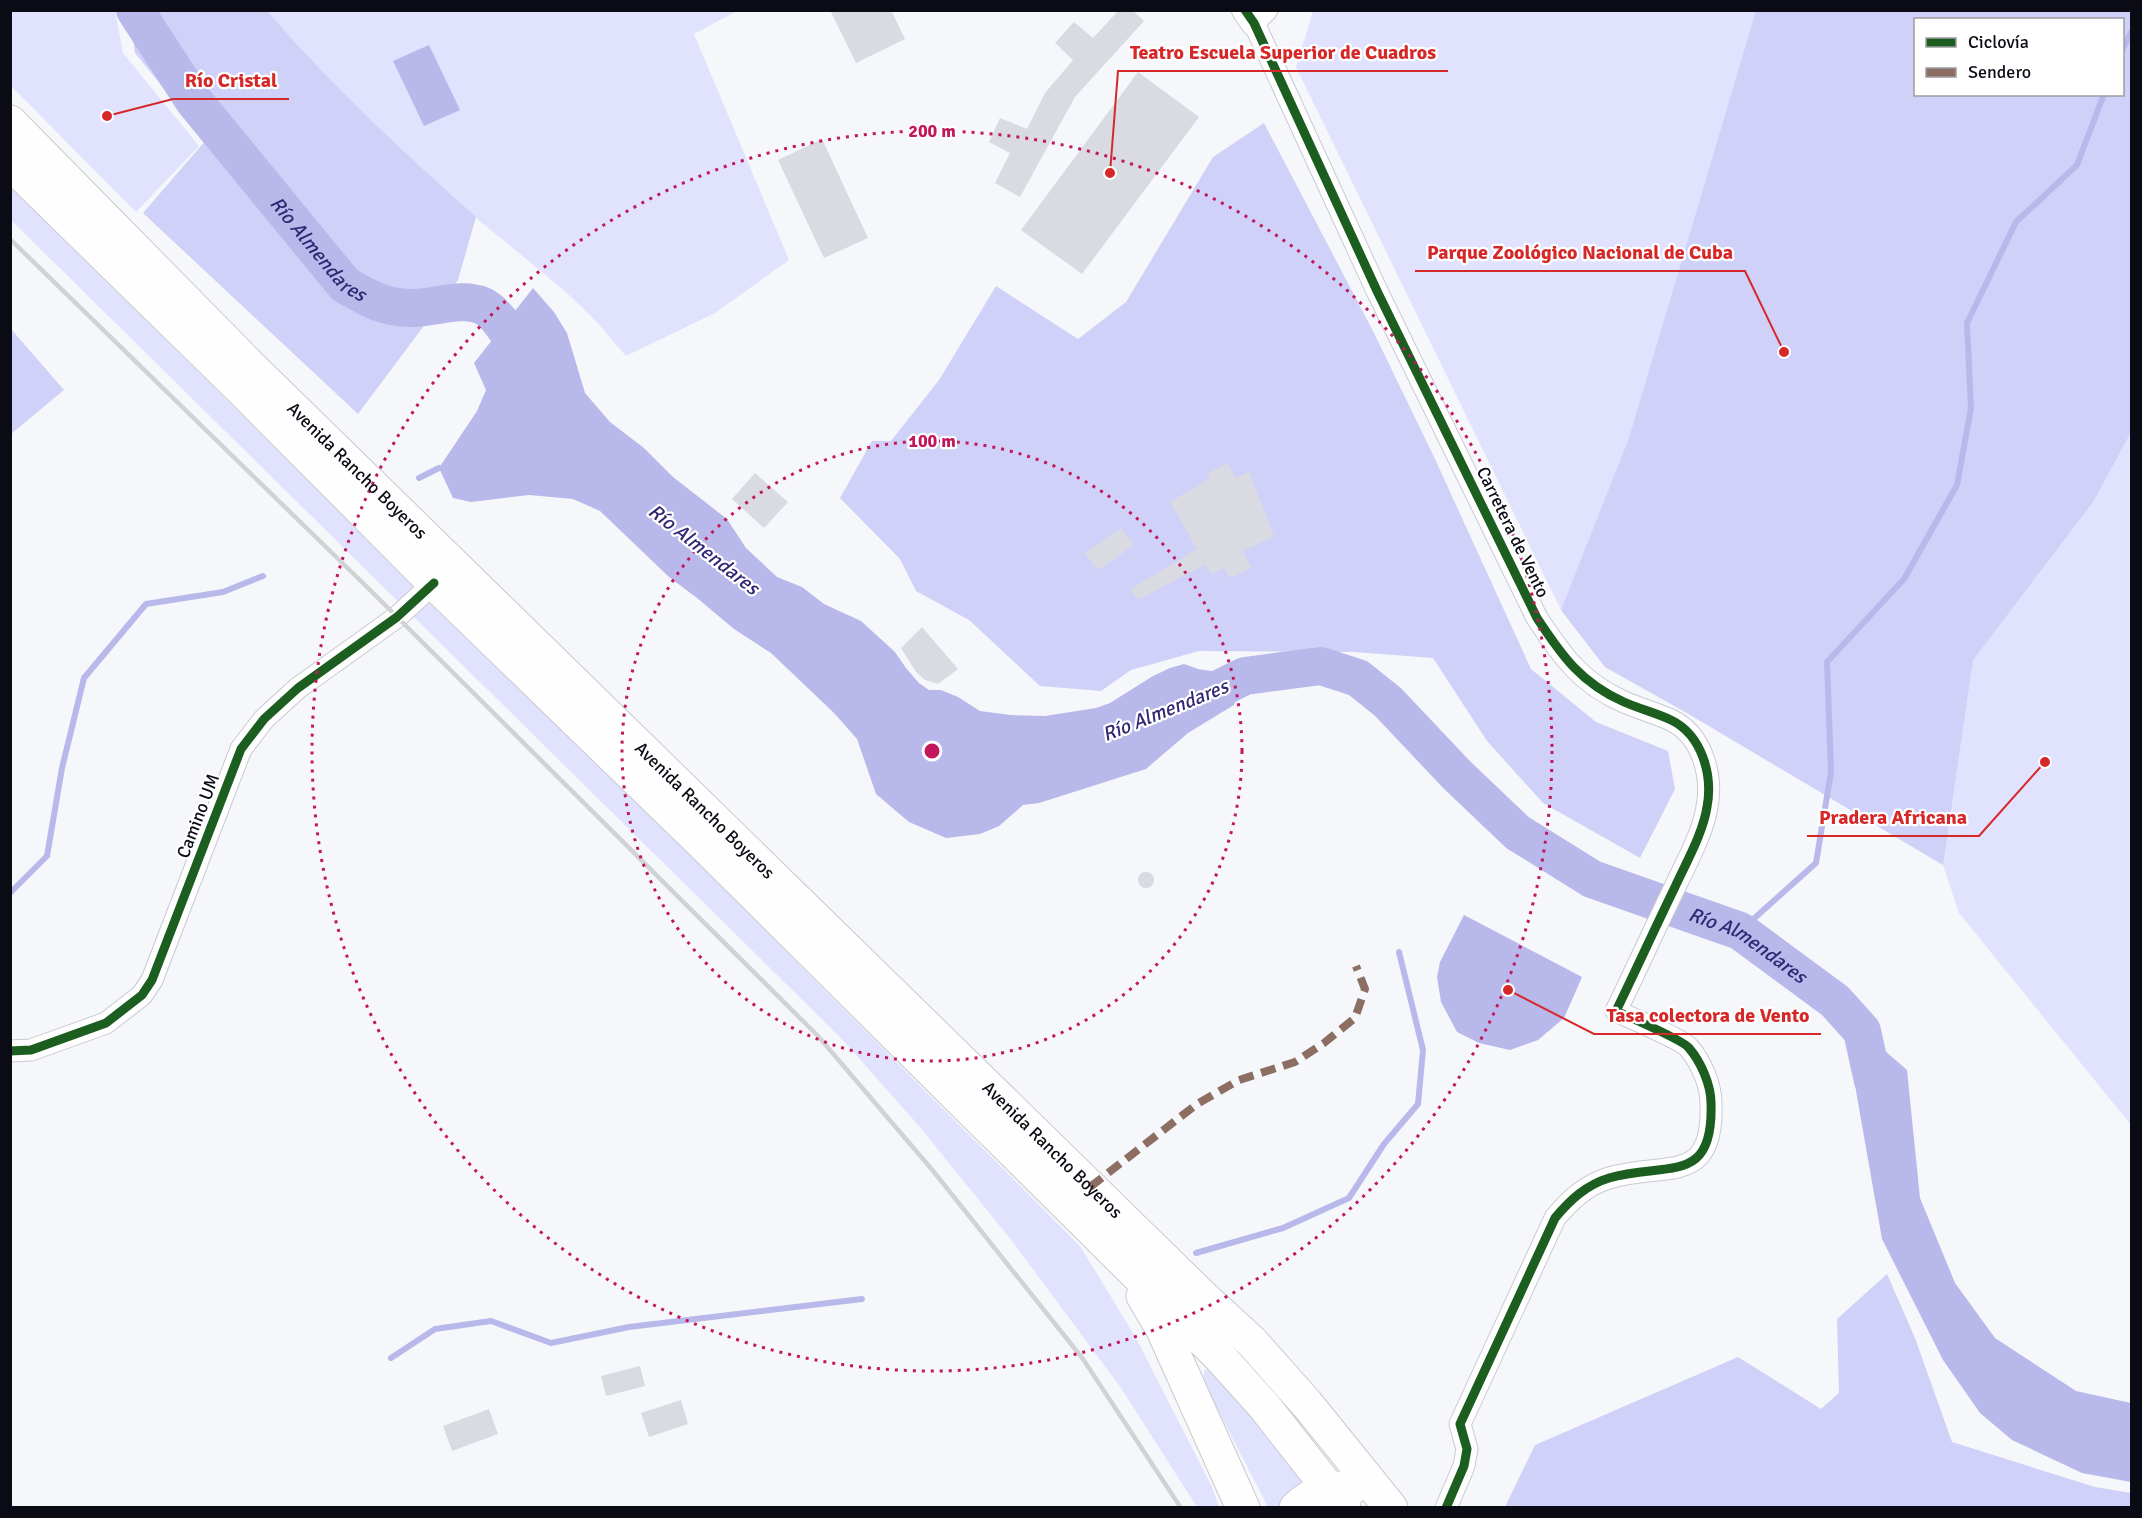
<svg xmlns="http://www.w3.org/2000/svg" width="2142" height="1518" viewBox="0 0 2142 1518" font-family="Signika,sans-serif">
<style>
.green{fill:#e1e2fd;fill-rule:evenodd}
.forest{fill:#d0d1f8;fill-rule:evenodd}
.water{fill:#b8b9ea}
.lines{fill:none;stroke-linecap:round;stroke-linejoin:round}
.stream{stroke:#b8b9ea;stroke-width:6}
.river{stroke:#b8b9ea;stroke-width:38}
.building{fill:#d9dae2}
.minor-casing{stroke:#c9cad1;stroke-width:23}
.tertiary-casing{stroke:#c9cad1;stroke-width:28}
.trunk-casing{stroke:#c9cad1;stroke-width:35}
.minor{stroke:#fefefe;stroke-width:21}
.tertiary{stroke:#fefefe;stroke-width:26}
.trunk{stroke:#fefefe;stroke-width:33}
.rail{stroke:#d1d2d4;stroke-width:4.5}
.quiet{stroke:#8d6e63;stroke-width:8;stroke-dasharray:15 8;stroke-linecap:butt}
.cycleway-casing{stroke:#fff;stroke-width:13}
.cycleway{stroke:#1b5e20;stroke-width:9}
.ring{fill:none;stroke:#c2185b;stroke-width:3;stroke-dasharray:3 6}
.labels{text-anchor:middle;stroke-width:4.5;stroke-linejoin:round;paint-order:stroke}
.street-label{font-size:18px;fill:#0b0b15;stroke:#fff}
.water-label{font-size:20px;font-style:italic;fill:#312774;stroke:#fff}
.centre{fill:#c2185b;stroke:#fff;stroke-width:3}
.ring-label{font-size:18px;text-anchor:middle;font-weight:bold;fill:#c2185b;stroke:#fff;stroke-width:4.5;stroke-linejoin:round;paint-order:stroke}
.leader{fill:none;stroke:#d62828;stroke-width:2}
.callout-dot{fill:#d62828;stroke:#fff;stroke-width:2}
.callout-label{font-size:20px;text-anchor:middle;font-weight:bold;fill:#d62828;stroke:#fff;stroke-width:4.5;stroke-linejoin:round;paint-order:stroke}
</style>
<rect width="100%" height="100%" fill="#f6f7fb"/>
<path class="green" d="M 10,11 L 115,11 L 123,53 L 199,146 L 136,212 L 11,86 Z
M 266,11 L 737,11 L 694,34 L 789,260 L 715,313 L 626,356 C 614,343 603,328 590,315 C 555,280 514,250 476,218 C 401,155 329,85 266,11 Z
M 1313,11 L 2131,11 L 2131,1125 L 1959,913 L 1943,865 L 1687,713 L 1605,667 L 1561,610 L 1296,67 ZM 1916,20 L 2122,20 L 2122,94 L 1916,94 Z
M 10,187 L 709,874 L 1080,1246 L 1135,1336 L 1212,1487 L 1219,1507 L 1197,1507 L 1121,1388 L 1012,1241 L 919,1126 L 841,1038 L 11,220 Z
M 1211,1367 L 1305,1481 L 1284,1501 L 1280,1507 L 1268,1507 L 1204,1383 L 1204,1371 Z"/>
<path class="forest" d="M 129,11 L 267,11 C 331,85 403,152 476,217 L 458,280 L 358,414 L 143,213 L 206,140 L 135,53 Z
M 1756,11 L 2131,11 L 2131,432 L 2093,502 L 1973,660 L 1943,865 L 1687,713 L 1605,667 L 1561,610 L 1629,438 ZM 1916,20 L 2122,20 L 2122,94 L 1916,94 Z
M 1264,123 L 1373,331 L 1435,459 L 1531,669 L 1596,722 L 1668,751 L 1675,789 L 1640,858 L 1543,803 L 1487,741 L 1433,658 L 1354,652 L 1199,651 L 1131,670 L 1101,691 L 1040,686 L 969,620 L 916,591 L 900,559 L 840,498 L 872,441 L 891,441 L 939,380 L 996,286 L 1078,339 L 1126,302 L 1213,157 Z
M 11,329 L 64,390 L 11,434 L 10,434 Z
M 1887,1274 L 1915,1338 L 1952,1442 L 2095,1487 L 2131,1493 L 2131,1507 L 1505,1507 L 1535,1445 L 1738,1357 L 1821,1409 L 1839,1393 L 1837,1319 Z"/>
<path class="water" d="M 429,45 L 460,110 L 424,126 L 393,61 Z
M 533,288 L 554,312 L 567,333 L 585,393 L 610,422 L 644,448 L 673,477 L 727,519 L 746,548 L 777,577 L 802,587 L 824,604 L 861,621 L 895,652 L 906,668 L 919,683 L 929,690 L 941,690 L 958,697 L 980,711 L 1010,715 L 1045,716 L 1096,708 L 1110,703 L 1153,676 L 1170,668 L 1184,664 L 1198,669 L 1245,676 L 1234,705 L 1188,733 L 1146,769 L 1039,803 L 1023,805 L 999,826 L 980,834 L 946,838 L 909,822 L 876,794 L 857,739 L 834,713 L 771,653 L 734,629 L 697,598 L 669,577 L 600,511 L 573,499 L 529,495 L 471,502 L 453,498 L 439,468 L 477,411 L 486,390 L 474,363 Z
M 1464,915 L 1582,977 L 1564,1018 L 1538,1040 L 1510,1050 L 1479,1043 L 1457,1032 L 1441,1002 L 1437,977 L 1440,962 Z
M 1862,1031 L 1907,1070 L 1920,1198 L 1955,1283 L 1995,1338 L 2076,1391 L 2131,1403 L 2131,1482 L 2082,1473 L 2012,1440 L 1980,1413 L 1943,1360 L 1882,1239 L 1856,1091 Z"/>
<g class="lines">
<path class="stream" d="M 2122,50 L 2132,31
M 419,478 L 439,468
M 10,893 L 47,856 L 62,768 L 84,678 L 146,604 L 223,592 L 263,576
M 1740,931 L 1816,863 L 1831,772 L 1827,662 L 1904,579 L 1957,485 L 1971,408 L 1967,323 L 2016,222 L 2077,165 L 2104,94
M 1196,1253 L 1283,1228 L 1349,1198 L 1384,1144 L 1418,1104 L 1423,1050 L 1399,952
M 391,1358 L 435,1329 L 491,1321 L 551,1343 L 629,1327 L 862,1299"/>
<g class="river">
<path id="s1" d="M 135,10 L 194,101 L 345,285 C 368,298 382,307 409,308 C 432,309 461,296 483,306 C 500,314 520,352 530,368"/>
<path id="s2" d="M 1200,698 L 1245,676 L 1321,666 L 1358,678 L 1388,702 L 1457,775 L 1518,833 L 1592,879 L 1740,931 L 1835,1001 L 1862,1031 L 1873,1081"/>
</g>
</g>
<path class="building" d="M 830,10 L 891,10 L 905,39 L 856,63 Z
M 1119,10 L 1132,10 L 1144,21 L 1075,97 L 1020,197 L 995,183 L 1010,153 L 989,142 L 1000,118 L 1027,129 L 1045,93 L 1073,60 L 1055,43 L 1074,22 L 1093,38 Z
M 1138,72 L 1199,117 L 1082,274 L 1021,230 Z
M 822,139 L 868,238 L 824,258 L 778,160 Z
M 1228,463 L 1235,478 L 1249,472 L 1274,536 L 1243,551 L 1251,568 L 1230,578 L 1224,568 L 1212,574 L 1204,565 L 1138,600 L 1131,589 L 1197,549 L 1170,502 L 1210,478 L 1208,473 Z
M 755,473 L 788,502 L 764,528 L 732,499 Z
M 1121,528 L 1134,545 L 1098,570 L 1085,553 Z
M 922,627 L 958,669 L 938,684 L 925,680 L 916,672 L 901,648 Z
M1138 880a8 8 0 1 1 16 0a8 8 0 1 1-16 0Z
M 640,1366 L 645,1386 L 606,1396 L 601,1376 Z
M 681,1400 L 688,1424 L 649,1437 L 641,1413 Z
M 489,1409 L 498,1434 L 452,1451 L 443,1426 Z"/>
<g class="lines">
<defs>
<path id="minor" d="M 1267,10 L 1254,23 L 1377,291 L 1537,618 C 1562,656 1581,683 1624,702 C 1640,709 1656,713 1671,720 C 1702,735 1713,775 1707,807 C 1703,833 1686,863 1675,887 C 1655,928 1636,970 1616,1011 C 1629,1017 1683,1040 1689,1048 C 1701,1062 1711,1085 1711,1103 C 1714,1187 1666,1161 1609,1178 C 1586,1185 1570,1200 1555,1218 L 1460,1424 L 1467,1449 L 1464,1466 L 1446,1508
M 10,1051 L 31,1050 L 106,1023 L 142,995 L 152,980 L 241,749 L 264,719 L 298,688 L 397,617 L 434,583"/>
<path id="tertiary" d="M 1245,10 L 1254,23"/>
<g id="trunk">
<path id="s3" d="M 10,122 L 249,365 L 1205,1299 L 1252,1342 L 1307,1404 L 1391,1508"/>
<path d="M 10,163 L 242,390 L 434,583 L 703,844 L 1219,1356 L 1264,1406 L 1344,1508"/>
<path d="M 1143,1296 L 1163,1330 L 1243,1508"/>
<path d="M 1296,1508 C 1311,1494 1330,1485 1351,1489"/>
</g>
</defs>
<use href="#minor" class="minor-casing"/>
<use href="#tertiary" class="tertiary-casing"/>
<use href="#trunk" class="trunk-casing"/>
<use href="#minor" class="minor"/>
<use href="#tertiary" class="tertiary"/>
<use href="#trunk" class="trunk"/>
<path class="rail" d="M 10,239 L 368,588 L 818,1036 L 934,1172 L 1083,1359 L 1181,1508"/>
<path class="quiet" d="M 1090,1187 L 1197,1104 L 1239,1080 L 1295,1062 L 1324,1043 L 1355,1018 L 1365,989 L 1356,966"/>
<defs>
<path id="cycleway" d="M 1245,10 L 1254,23 L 1377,291 L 1537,618 C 1562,656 1581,683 1624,702 C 1640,709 1656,713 1671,720 C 1702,735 1713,775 1707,807 C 1703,833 1686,863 1675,887 C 1655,928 1636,970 1616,1011 C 1629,1017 1683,1040 1689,1048 C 1701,1062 1711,1085 1711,1103 C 1714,1187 1666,1161 1609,1178 C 1586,1185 1570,1200 1555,1218 L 1460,1424 L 1467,1449 L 1464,1466 L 1446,1508
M 10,1051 L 31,1050 L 106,1023 L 142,995 L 152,980 L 241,749 L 264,719 L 298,688 L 397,617 L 434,583"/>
</defs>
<use href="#cycleway" class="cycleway-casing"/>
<use href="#cycleway" class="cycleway"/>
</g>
<g class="ring">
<circle cx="932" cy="751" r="310"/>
<circle cx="932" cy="751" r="620"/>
</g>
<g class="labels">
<g class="street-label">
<text dy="6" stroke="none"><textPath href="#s3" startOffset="492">Avenida Rancho Boyeros</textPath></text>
<text transform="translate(1513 532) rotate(64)" y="6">Carretera de Vento</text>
<text dy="6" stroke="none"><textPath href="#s3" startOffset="978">Avenida Rancho Boyeros</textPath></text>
<text transform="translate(198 816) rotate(-69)" y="6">Camino UM</text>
<text dy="6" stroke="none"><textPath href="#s3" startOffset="1464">Avenida Rancho Boyeros</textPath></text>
</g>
<g class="water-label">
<text dy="7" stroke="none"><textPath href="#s1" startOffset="302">Río Almendares</textPath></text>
<text transform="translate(704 549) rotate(38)" y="7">Río Almendares</text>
<text transform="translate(1165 710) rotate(-22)" y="7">Río Almendares</text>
<text dy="7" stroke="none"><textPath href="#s2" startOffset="646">Río Almendares</textPath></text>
</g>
</g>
<circle cx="932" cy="751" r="9" class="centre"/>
<g class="ring-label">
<text x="932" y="137">200 m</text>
<text x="932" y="447">100 m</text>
</g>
<path class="leader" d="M1110 173L1118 71H1448M107 116L173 99H289M1784 352L1745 271H1415M2045 762L1979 836H1807M1508 990L1594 1034H1821"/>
<g class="callout-dot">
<circle cx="1110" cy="173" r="6"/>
<circle cx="107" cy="116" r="6"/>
<circle cx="1784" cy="352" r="6"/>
<circle cx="2045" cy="762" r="6"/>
<circle cx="1508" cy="990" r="6"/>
</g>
<g class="callout-label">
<text x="1283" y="59">Teatro Escuela Superior de Cuadros</text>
<text x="231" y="87">Río Cristal</text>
<text x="1580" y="259">Parque Zoológico Nacional de Cuba</text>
<text x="1893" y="824">Pradera Africana</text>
<text x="1708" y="1022">Tasa colectora de Vento</text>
</g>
<rect width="2142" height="1518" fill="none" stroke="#0b0b15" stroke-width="24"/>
<rect x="1914" y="18" width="210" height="78" fill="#ffffff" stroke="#9d9da1" stroke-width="1.5"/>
<rect x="1926" y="38" width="30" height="9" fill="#1b5e20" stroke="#9d9da1" stroke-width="1.5"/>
<text x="1968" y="48" font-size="18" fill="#0b0b15">Ciclovía</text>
<rect x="1926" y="68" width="30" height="9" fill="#8d6e63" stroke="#9d9da1" stroke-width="1.5"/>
<text x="1968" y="78" font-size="18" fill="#0b0b15">Sendero</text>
</svg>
